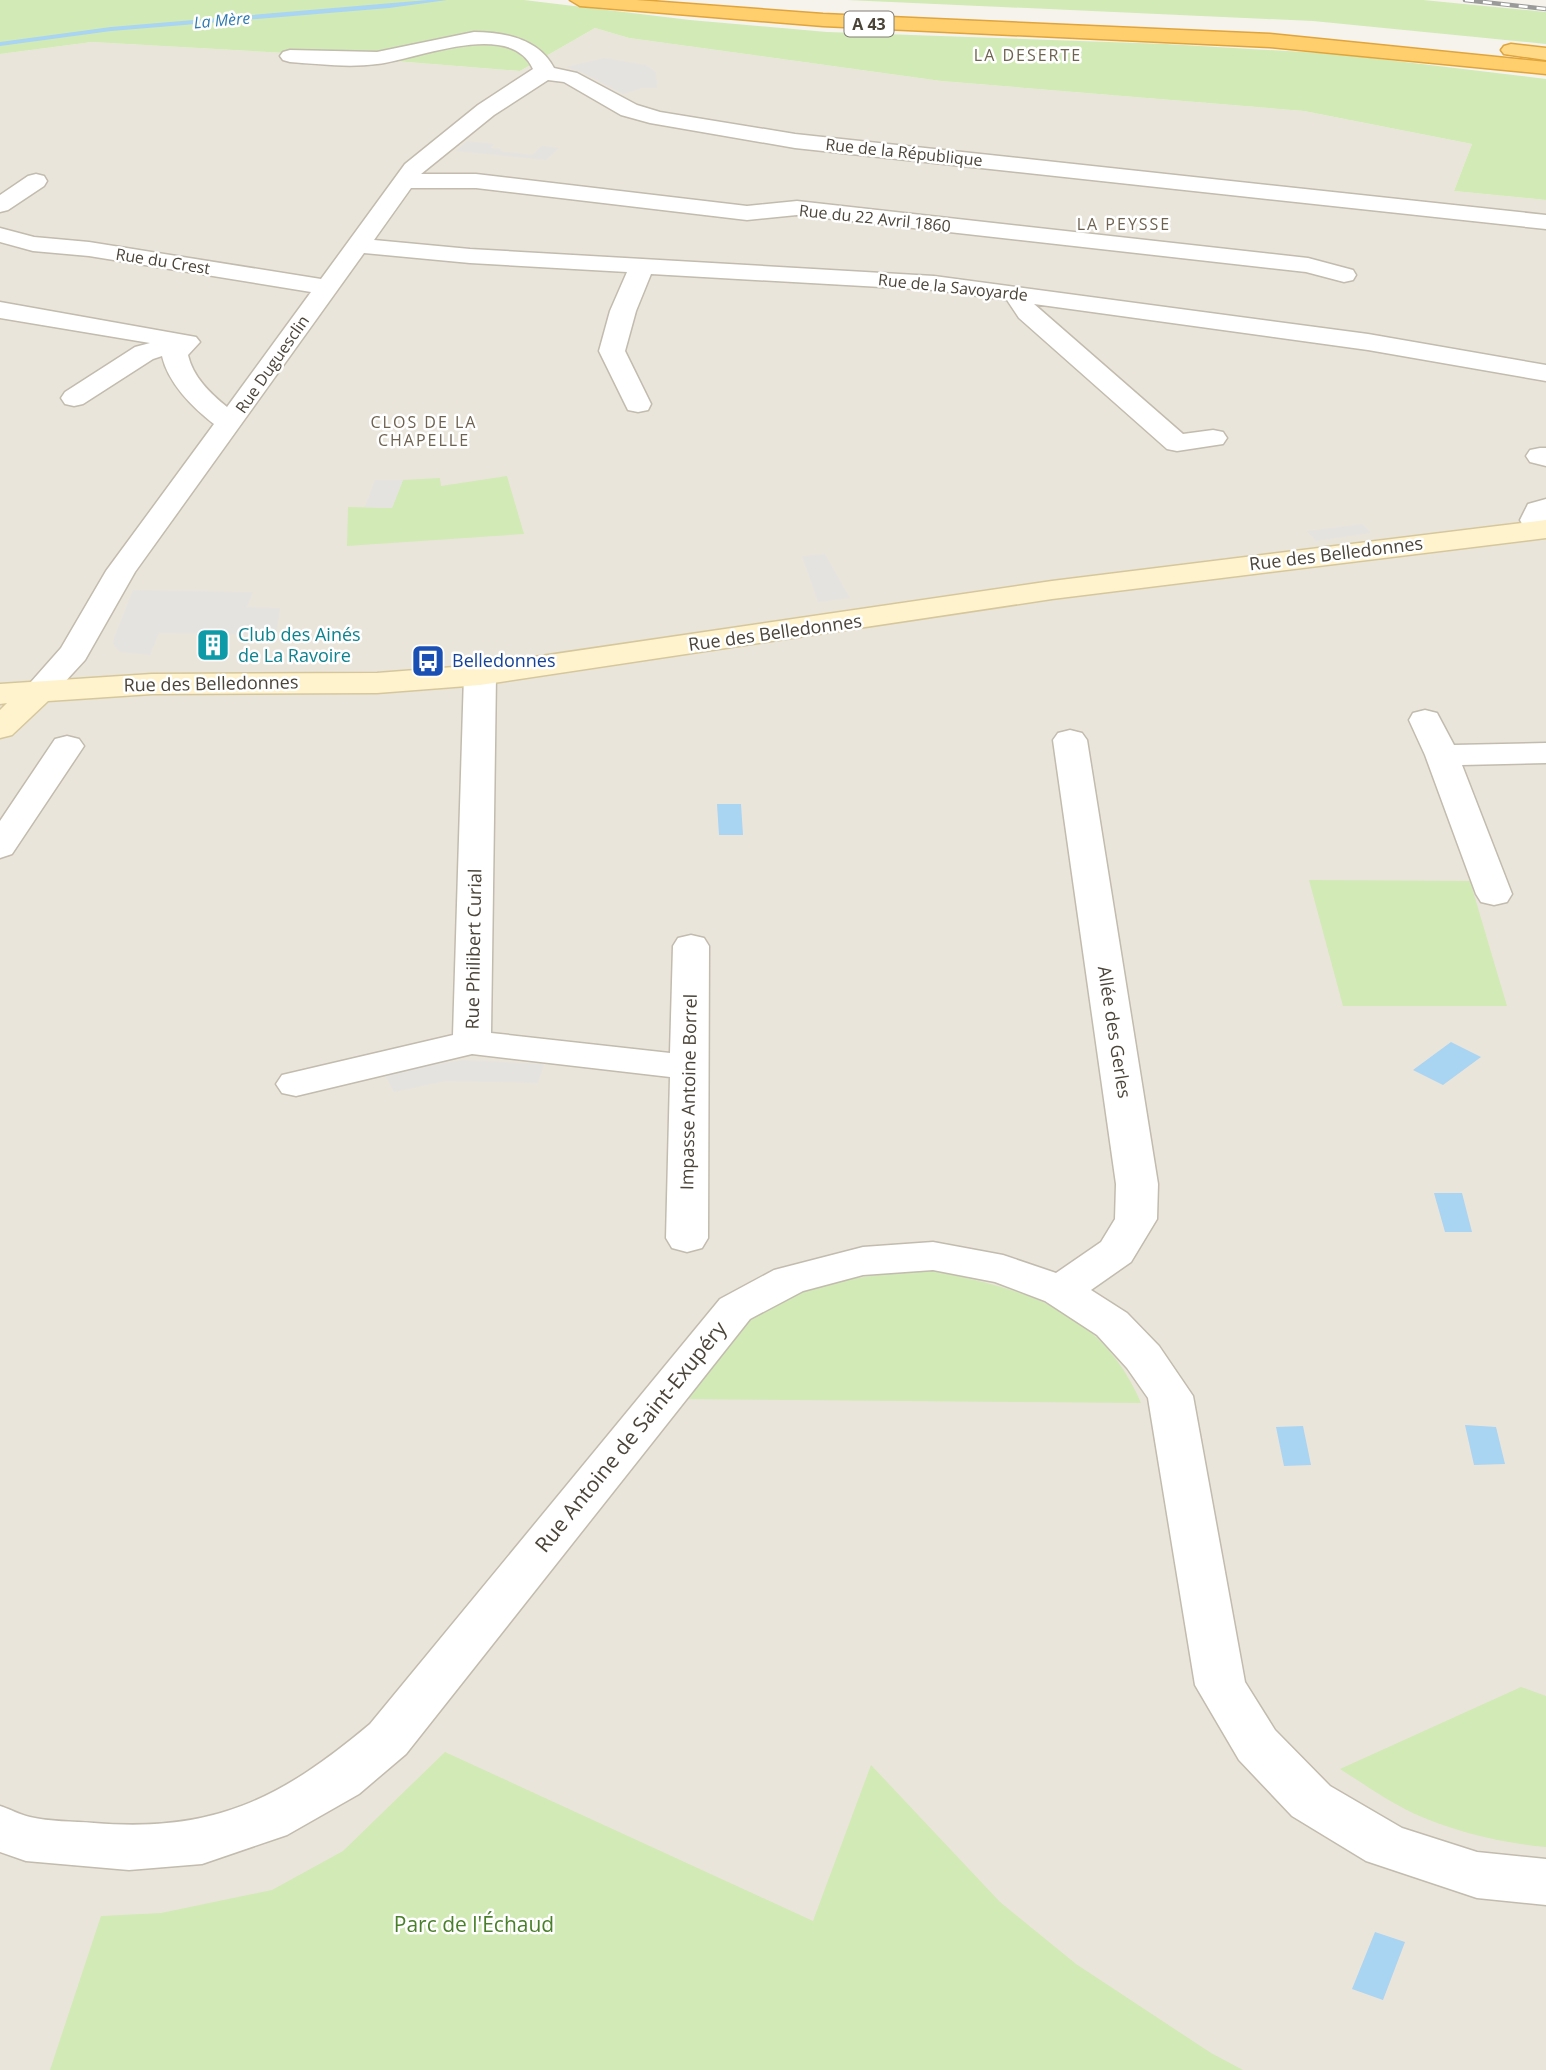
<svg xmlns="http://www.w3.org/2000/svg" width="1546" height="2070" viewBox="0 0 1546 2070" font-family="'Open Sans',sans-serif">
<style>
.residential{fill:#eae5da}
.green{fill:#d2eab5}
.parking{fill:#e5e3e0}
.water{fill:#a9d4f2}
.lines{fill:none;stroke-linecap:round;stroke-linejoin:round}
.stream{fill:#a9d4f2;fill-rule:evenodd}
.minor-casing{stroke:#c2bbae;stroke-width:3}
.secondary-casing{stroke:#d6c79b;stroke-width:3}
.trunk-casing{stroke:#e0a43c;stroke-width:3}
.motorway-casing{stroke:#e0a43c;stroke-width:3}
.minor{fill:#fff;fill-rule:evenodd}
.secondary{fill:#fff3cd;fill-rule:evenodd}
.trunk{fill:#ffd985;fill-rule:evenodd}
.motorway{fill:#ffcf6e;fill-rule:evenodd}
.rail-casing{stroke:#9a9a9a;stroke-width:4.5}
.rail{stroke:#fff;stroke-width:2.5;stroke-dasharray:9;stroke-linecap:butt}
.labels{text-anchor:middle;stroke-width:5;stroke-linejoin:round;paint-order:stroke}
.far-water-label{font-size:16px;font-style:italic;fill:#2e7ab2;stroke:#fff}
.shield{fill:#fff;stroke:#817c74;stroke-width:2}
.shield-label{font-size:16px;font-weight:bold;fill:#4b4439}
.far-neighbourhood-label{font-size:16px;letter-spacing:2px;fill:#6e6250;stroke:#fff}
.far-street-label{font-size:16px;fill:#4b4439;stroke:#fff}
.street-label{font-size:18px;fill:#4b4439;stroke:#fff}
.culture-label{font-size:18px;fill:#0d838f;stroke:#fff;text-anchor:start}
.transit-label{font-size:18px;fill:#164399;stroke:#fff;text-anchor:start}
.near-street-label{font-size:21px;fill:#4b4439;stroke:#fff}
.near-park-label{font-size:21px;fill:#4a7f2a;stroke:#fff}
</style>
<rect width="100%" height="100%" fill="#f6f3ec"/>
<path class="residential" d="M 595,28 L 629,38 L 941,81 L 1304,111 L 1472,144 L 1454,191 L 1546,200 L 1546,2070 L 0,2070 L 0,54 L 92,42 L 320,55 L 520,71 Z"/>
<path class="green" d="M 0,0 L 524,0 L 690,20 L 827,32 L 1165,44 L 1337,54 L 1546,79 L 1546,200 L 1454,191 L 1472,144 L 1304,111 L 941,81 L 629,38 L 595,28 L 520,71 L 320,55 L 92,42 L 0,54 Z
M 847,0 L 1423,0 L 1546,12 L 1546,44 L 1313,21 Z
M 507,476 L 524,534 L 347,546 L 348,507 L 392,508 L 403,480 L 440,478 L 441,486 Z
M 1309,880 L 1470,881 L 1507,1006 L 1343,1006 Z
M 926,1270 C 1019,1287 1101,1308 1141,1403 L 683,1399 C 700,1377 719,1344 739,1326 C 787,1284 865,1275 926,1270 Z
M 1521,1687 L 1546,1696 L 1546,1847 C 1502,1843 1455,1832 1415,1814 C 1389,1802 1364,1784 1340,1769 Z
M 445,1752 L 813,1921 L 871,1765 L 1000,1902 L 1076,1964 L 1211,2053 L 1243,2070 L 50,2070 L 101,1916 L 161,1913 L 272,1890 L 343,1851 Z"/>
<path class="parking" d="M 604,58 L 646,65 L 656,72 L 657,88 L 643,88 L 623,94 L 583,73 L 566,67 Z
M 467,141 L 494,144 L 491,148 L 501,149 L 500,151 L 532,155 L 542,146 L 559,148 L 546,160 L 456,151 Z
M 375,480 L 403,480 L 392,508 L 365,507 Z
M 1362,524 L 1371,533 L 1316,541 L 1307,531 Z
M 825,554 L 850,598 L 818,602 L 802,556 Z
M 133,590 L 253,592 L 247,607 L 280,608 L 276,635 L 159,633 L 150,655 L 120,652 L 113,644 L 114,638 Z
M 462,1060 L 544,1064 L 538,1083 L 446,1081 L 394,1092 L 384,1073 Z"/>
<path class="water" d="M 717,804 L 741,804 L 743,835 L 719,835 Z
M 1451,1042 L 1481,1057 L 1443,1085 L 1413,1070 Z
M 1434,1193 L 1462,1193 L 1472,1232 L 1445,1232 Z
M 1465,1425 L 1496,1427 L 1505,1464 L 1474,1465 Z
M 1303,1426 L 1311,1465 L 1284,1466 L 1276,1427 Z
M 1375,1932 L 1405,1942 L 1383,2000 L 1352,1989 Z"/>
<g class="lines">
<path class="stream" d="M 428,0 L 447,0 L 389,8 L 111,31 L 0,46 L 0,42 L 111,27 Z"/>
<defs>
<path id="minor" d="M 474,32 C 504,32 539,39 554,68 L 577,73 L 637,105 L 660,112 L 795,134 L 1546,215 L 1546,229 L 795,148 L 650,123 L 621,115 L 564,82 L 548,80 L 494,115 L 421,174 L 476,174 L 747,206 L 797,201 L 1308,258 L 1353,270 L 1356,275 L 1353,280 L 1344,282 L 1306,272 L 797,215 L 747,220 L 476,188 L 411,188 L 374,240 L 470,249 L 934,276 L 1368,334 L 1546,365 L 1546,381 L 1368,350 L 1034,304 L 1183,434 L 1213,430 L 1223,432 L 1227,438 L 1223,444 L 1177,451 L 1167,449 L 1019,318 L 1007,300 L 934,290 L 651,274 L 636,311 L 625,351 L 651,404 L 648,410 L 638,412 L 628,410 L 625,404 L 599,351 L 610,311 L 627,272 L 470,263 L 364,253 L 135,572 L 85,660 L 50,698 L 39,701 L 28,698 L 23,691 L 61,648 L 106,571 L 214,424 C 193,408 168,383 162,356 L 153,359 L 83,404 L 74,406 L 65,404 L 61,398 L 65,392 L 135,347 L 150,343 L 0,318 L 0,302 L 196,337 L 200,342 L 188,355 C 193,377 210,393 227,407 L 311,292 L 89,256 L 33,251 L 0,242 L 0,228 L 34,237 L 89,242 L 321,279 L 405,164 L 478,105 L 533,69 C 510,18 416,60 377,64 C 348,68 319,64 290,62 L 283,60 L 280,56 L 283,52 L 290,50 L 377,52 Z
M 36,174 L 44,176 L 47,181 L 44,186 L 8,210 L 0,212 L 0,195 L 28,176 Z
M 1540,448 L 1546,448 L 1546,466 L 1530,462 L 1526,456 L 1530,450 Z
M 1546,499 L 1546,536 L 1538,538 L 1528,535 L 1520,520 L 1528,504 Z
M 480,665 L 491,668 L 496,675 L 491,1033 L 670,1053 L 673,946 L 678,938 L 691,935 L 704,938 L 709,946 L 708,1238 L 702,1248 L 687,1252 L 672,1248 L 666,1238 L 670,1077 L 472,1054 L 296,1096 L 282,1093 L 276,1084 L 282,1075 L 453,1035 L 464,675 L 469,668 Z
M 1425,710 L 1437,713 L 1454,745 L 1546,743 L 1546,763 L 1462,765 L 1512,894 L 1507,902 L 1494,905 L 1481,902 L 1476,894 L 1425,755 L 1409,720 L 1413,713 Z
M 1070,730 L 1082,733 L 1087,740 L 1158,1184 L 1157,1219 L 1131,1262 L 1091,1290 L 1127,1313 L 1159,1346 L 1193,1396 L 1245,1682 L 1275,1730 L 1330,1786 L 1402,1828 L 1477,1852 L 1546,1859 L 1546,1905 L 1477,1898 L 1366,1861 L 1292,1816 L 1239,1760 L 1195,1685 L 1148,1398 L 1127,1368 L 1097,1335 L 1045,1301 L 995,1282 L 933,1270 L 863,1275 L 803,1291 L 750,1319 L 406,1754 L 359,1794 L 287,1835 L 202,1864 L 129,1870 L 26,1861 L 0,1852 L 0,1806 C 10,1809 20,1815 30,1817 C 50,1822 73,1821 94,1823 C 213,1833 281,1799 370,1724 L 720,1299 L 774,1270 L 863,1247 L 933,1242 L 1003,1255 L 1056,1273 L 1101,1242 L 1115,1219 L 1116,1184 L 1053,740 L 1058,733 Z
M 67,736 L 79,739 L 84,746 L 12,854 L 0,858 L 0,821 L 55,739 Z"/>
<path id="secondary" d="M 1546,520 L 1546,538 L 1052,599 L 480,685 L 377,693 L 152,694 L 48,701 L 12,735 L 0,738 L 0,710 L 7,703 L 0,704 L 0,684 L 152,674 L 377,673 L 480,665 L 1052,581 Z"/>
<path id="trunk" d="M 1511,44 L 1546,48 L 1546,60 L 1504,54 L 1501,50 L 1504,46 Z"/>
<path id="motorway" d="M 570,0 L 636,0 L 823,14 L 1270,34 L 1546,62 L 1546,74 L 1270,47 L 823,26 L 580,6 Z"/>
</defs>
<use href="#minor" class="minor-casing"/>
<use href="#secondary" class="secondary-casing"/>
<use href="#trunk" class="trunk-casing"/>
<use href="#motorway" class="motorway-casing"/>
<use href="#minor" class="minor"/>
<use href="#secondary" class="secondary"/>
<use href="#trunk" class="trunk"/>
<use href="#motorway" class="motorway"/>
<defs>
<path id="rail" d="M 1465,0 L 1546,9"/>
</defs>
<use href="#rail" class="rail-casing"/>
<use href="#rail" class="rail"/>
</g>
<defs>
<symbol id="building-square" viewBox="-11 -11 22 22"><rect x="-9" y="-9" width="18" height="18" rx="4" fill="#0f9aa8" stroke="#fff"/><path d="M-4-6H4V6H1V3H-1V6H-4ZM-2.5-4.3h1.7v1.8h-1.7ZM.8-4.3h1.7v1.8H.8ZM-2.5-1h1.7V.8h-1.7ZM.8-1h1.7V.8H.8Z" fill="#fff"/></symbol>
<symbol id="bus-square" viewBox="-11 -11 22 22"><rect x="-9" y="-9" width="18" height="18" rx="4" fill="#1a4fb4" stroke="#fff"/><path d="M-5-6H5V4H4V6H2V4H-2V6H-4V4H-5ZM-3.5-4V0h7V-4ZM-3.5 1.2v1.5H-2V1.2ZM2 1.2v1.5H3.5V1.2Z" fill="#fff"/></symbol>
</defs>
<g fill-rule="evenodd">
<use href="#building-square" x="194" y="626" width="38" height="38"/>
<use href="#bus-square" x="409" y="642" width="38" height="38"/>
</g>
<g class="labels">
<g class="far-water-label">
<text transform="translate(222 20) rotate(-5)" y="6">La Mère</text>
</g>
<rect class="shield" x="844.5" y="11.5" width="49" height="25" rx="5"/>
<g class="shield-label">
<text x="869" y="30">A 43</text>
</g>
<g class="far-neighbourhood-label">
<text x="1028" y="61">LA DESERTE</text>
<text x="1124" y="230">LA PEYSSE</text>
<text x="424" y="428">CLOS DE LA<tspan x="424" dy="18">CHAPELLE</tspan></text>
</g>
<g class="far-street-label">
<text transform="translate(904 152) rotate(6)" y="6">Rue de la République</text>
<text transform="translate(875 218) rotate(6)" y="6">Rue du 22 Avril 1860</text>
<text transform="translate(163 261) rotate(9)" y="6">Rue du Crest</text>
<text transform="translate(953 287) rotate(6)" y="6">Rue de la Savoyarde</text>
<text transform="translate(272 364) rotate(-55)" y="6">Rue Duguesclin</text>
</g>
<g class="street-label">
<text transform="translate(1336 554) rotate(-7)" y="6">Rue des Belledonnes</text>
<text transform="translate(775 633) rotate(-8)" y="6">Rue des Belledonnes</text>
<text transform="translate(211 684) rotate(-1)" y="6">Rue des Belledonnes</text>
<text transform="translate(474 949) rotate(-89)" y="6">Rue Philibert Curial</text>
<text transform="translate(1114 1032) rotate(81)" y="6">Allée des Gerles</text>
<text transform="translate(689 1092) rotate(-89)" y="6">Impasse Antoine Borrel</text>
</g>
<g class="culture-label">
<text x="238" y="641">Club des Ainés<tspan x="238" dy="21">de La Ravoire</tspan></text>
</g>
<g class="transit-label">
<text x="452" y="667">Belledonnes</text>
</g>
<g class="near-street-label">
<text transform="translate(631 1437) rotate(-51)" y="7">Rue Antoine de Saint-Exupéry</text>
</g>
<g class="near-park-label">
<text x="474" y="1932">Parc de l'Échaud</text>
</g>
</g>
</svg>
